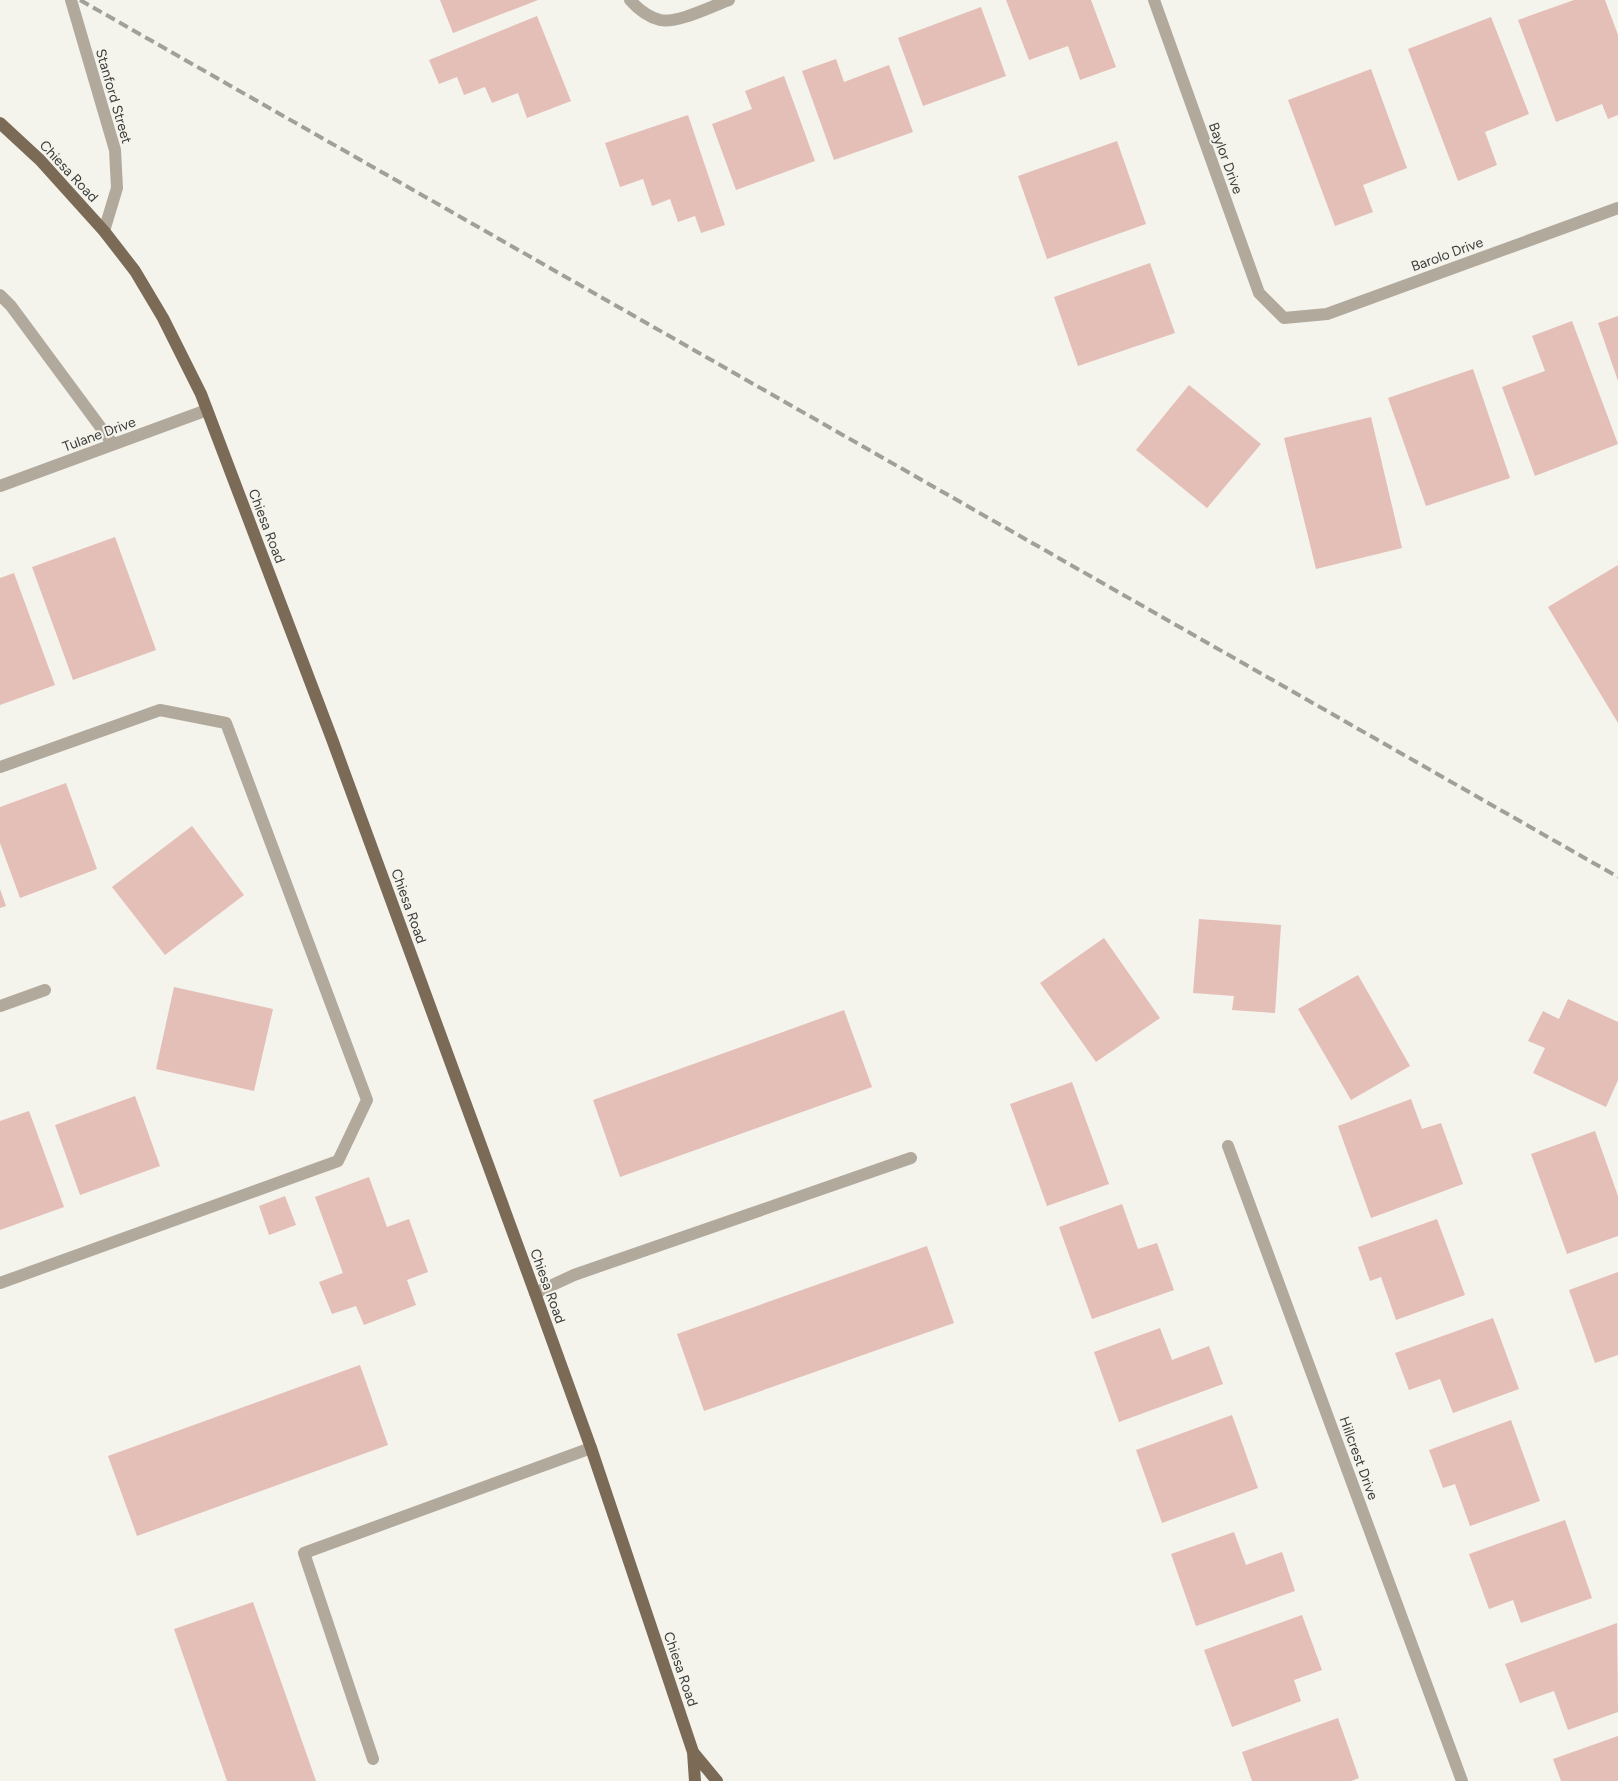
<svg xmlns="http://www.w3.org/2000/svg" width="1618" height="1781" viewBox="0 0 1618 1781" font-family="Figtree,sans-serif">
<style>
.building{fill:#e4bfb8}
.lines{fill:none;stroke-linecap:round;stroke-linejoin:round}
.minor{stroke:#b2a99d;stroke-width:12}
.major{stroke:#7b6b56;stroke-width:12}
.rail{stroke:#a0a09b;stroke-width:4;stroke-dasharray:10 5;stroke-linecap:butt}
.labels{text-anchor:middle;stroke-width:4;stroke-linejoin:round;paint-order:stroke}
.street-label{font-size:14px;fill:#3c3c39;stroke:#f4f3ec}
</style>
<rect width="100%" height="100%" fill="#f4f3ec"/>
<path class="building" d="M 440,0 L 538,0 L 453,33 Z
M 1006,0 L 1091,0 L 1116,67 L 1080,80 L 1068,46 L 1029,60 Z
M 1574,0 L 1605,0 L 1618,35 L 1618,115 L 1608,119 L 1602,104 L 1556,122 L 1518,20 Z
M 981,7 L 1006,76 L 923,106 L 898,38 Z
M 537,16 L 571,101 L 527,118 L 518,93 L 492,103 L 485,87 L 464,95 L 457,77 L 439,84 L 429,60 Z
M 1491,17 L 1529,114 L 1485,132 L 1497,165 L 1458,181 L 1408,49 Z
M 836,59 L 844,82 L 889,65 L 913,132 L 834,160 L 802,71 Z
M 1371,69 L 1407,168 L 1363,185 L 1373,212 L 1335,226 L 1288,100 Z
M 784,76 L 815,161 L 736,190 L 712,124 L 752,109 L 745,91 Z
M 688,115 L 725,225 L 701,233 L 695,216 L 678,222 L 670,199 L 652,206 L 643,179 L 620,187 L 605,143 Z
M 1117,141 L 1146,224 L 1047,259 L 1018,176 Z
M 1150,263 L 1175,333 L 1078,366 L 1054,297 Z
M 1618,316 L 1618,381 L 1598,323 Z
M 1572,321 L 1618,444 L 1535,476 L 1502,387 L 1545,371 L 1532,336 Z
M 1473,369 L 1510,478 L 1426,506 L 1388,398 Z
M 1189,385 L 1261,444 L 1207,508 L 1136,450 Z
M 1371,417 L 1402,548 L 1316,569 L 1284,438 Z
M 115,537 L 156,650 L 73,680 L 32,567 Z
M 1618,565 L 1618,723 L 1548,607 Z
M 14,573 L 55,685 L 0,705 L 0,578 Z
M 66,783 L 97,869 L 20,898 L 0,843 L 0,807 Z
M 192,826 L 244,895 L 165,955 L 112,887 Z
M 0,889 L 6,906 L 0,908 Z
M 1199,919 L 1281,925 L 1275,1013 L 1232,1010 L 1234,996 L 1193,993 Z
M 1104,938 L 1160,1018 L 1096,1062 L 1040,983 Z
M 1358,975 L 1410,1066 L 1351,1100 L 1298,1009 Z
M 174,987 L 273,1009 L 254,1091 L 156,1069 Z
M 1568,999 L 1618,1022 L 1618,1080 L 1606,1107 L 1533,1073 L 1545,1048 L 1528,1041 L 1543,1011 L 1559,1019 Z
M 844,1010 L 872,1087 L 620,1177 L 593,1100 Z
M 1072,1082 L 1109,1184 L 1047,1206 L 1010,1104 Z
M 135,1096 L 160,1166 L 80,1195 L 55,1125 Z
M 1411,1099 L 1422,1129 L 1441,1123 L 1463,1184 L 1371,1218 L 1338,1126 Z
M 29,1111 L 64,1207 L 0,1230 L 0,1121 Z
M 1595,1131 L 1618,1196 L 1618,1236 L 1567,1254 L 1531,1154 Z
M 369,1177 L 387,1227 L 409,1219 L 428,1272 L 407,1280 L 416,1305 L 364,1325 L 356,1306 L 332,1314 L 319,1282 L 343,1273 L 315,1197 Z
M 285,1196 L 296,1225 L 269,1235 L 259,1206 Z
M 1122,1204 L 1138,1249 L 1157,1243 L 1174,1290 L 1092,1319 L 1059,1227 Z
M 1437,1219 L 1465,1295 L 1396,1320 L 1381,1277 L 1370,1281 L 1358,1247 Z
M 927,1246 L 954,1323 L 704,1411 L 677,1334 Z
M 1618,1272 L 1618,1355 L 1595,1363 L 1569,1290 Z
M 1493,1318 L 1519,1389 L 1453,1413 L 1440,1379 L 1409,1390 L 1395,1353 Z
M 1160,1328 L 1172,1360 L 1209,1346 L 1223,1384 L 1119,1422 L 1094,1352 Z
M 360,1365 L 388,1445 L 137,1536 L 108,1456 Z
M 1232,1415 L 1258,1488 L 1162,1523 L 1136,1450 Z
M 1511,1420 L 1540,1501 L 1470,1526 L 1455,1484 L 1443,1488 L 1429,1450 Z
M 1565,1520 L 1592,1598 L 1521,1623 L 1513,1600 L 1489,1609 L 1469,1554 Z
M 1234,1532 L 1246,1565 L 1282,1552 L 1295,1591 L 1196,1626 L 1171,1554 Z
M 253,1602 L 316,1781 L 227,1781 L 174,1629 Z
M 1302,1615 L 1322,1670 L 1294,1680 L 1301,1701 L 1232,1727 L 1204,1650 Z
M 1617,1623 L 1618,1712 L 1568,1730 L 1554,1691 L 1520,1703 L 1505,1664 Z
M 1338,1718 L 1359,1778 L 1351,1781 L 1252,1781 L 1242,1752 Z
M 1618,1736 L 1618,1781 L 1561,1781 L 1553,1759 Z"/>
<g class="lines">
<path class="minor" d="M 71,0 L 115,150 L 117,188 L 104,231
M 630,0 C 638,9 648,17 660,20 C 677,24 712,6 729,0
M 1154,0 L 1259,293 L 1284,318 L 1327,314 L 1618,208
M 0,295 L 11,306 L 113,444
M 0,486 L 207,410
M 0,767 L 160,710 L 226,723 L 367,1100 L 338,1161 L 0,1283
M 0,1006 L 45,990
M 1228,1146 L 1462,1781
M 535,1293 L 574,1275 L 911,1158
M 373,1759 L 304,1553 L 591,1448"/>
<path class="major" d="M 0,123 L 40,160 L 104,231 L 135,271 L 163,318 L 201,394 L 332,739 L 535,1293 L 591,1448 L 693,1752 L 695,1781
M 693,1752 L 717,1781"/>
<path class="rail" d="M 80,0 L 1618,877"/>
</g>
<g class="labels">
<g class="street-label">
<text transform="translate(114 96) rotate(74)" y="5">Stanford Street</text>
<text transform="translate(1226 158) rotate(70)" y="5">Baylor Drive</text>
<text transform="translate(69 171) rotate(47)" y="5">Chiesa Road</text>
<text transform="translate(1447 254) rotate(-20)" y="5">Barolo Drive</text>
<text transform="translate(99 434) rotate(-20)" y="5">Tulane Drive</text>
<text transform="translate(267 526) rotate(69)" y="5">Chiesa Road</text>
<text transform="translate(409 906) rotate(70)" y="5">Chiesa Road</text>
<text transform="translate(548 1286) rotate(70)" y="5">Chiesa Road</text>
<text transform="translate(1359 1458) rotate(70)" y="5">Hillcrest Drive</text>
<text transform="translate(681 1669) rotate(71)" y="5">Chiesa Road</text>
</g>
</g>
</svg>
